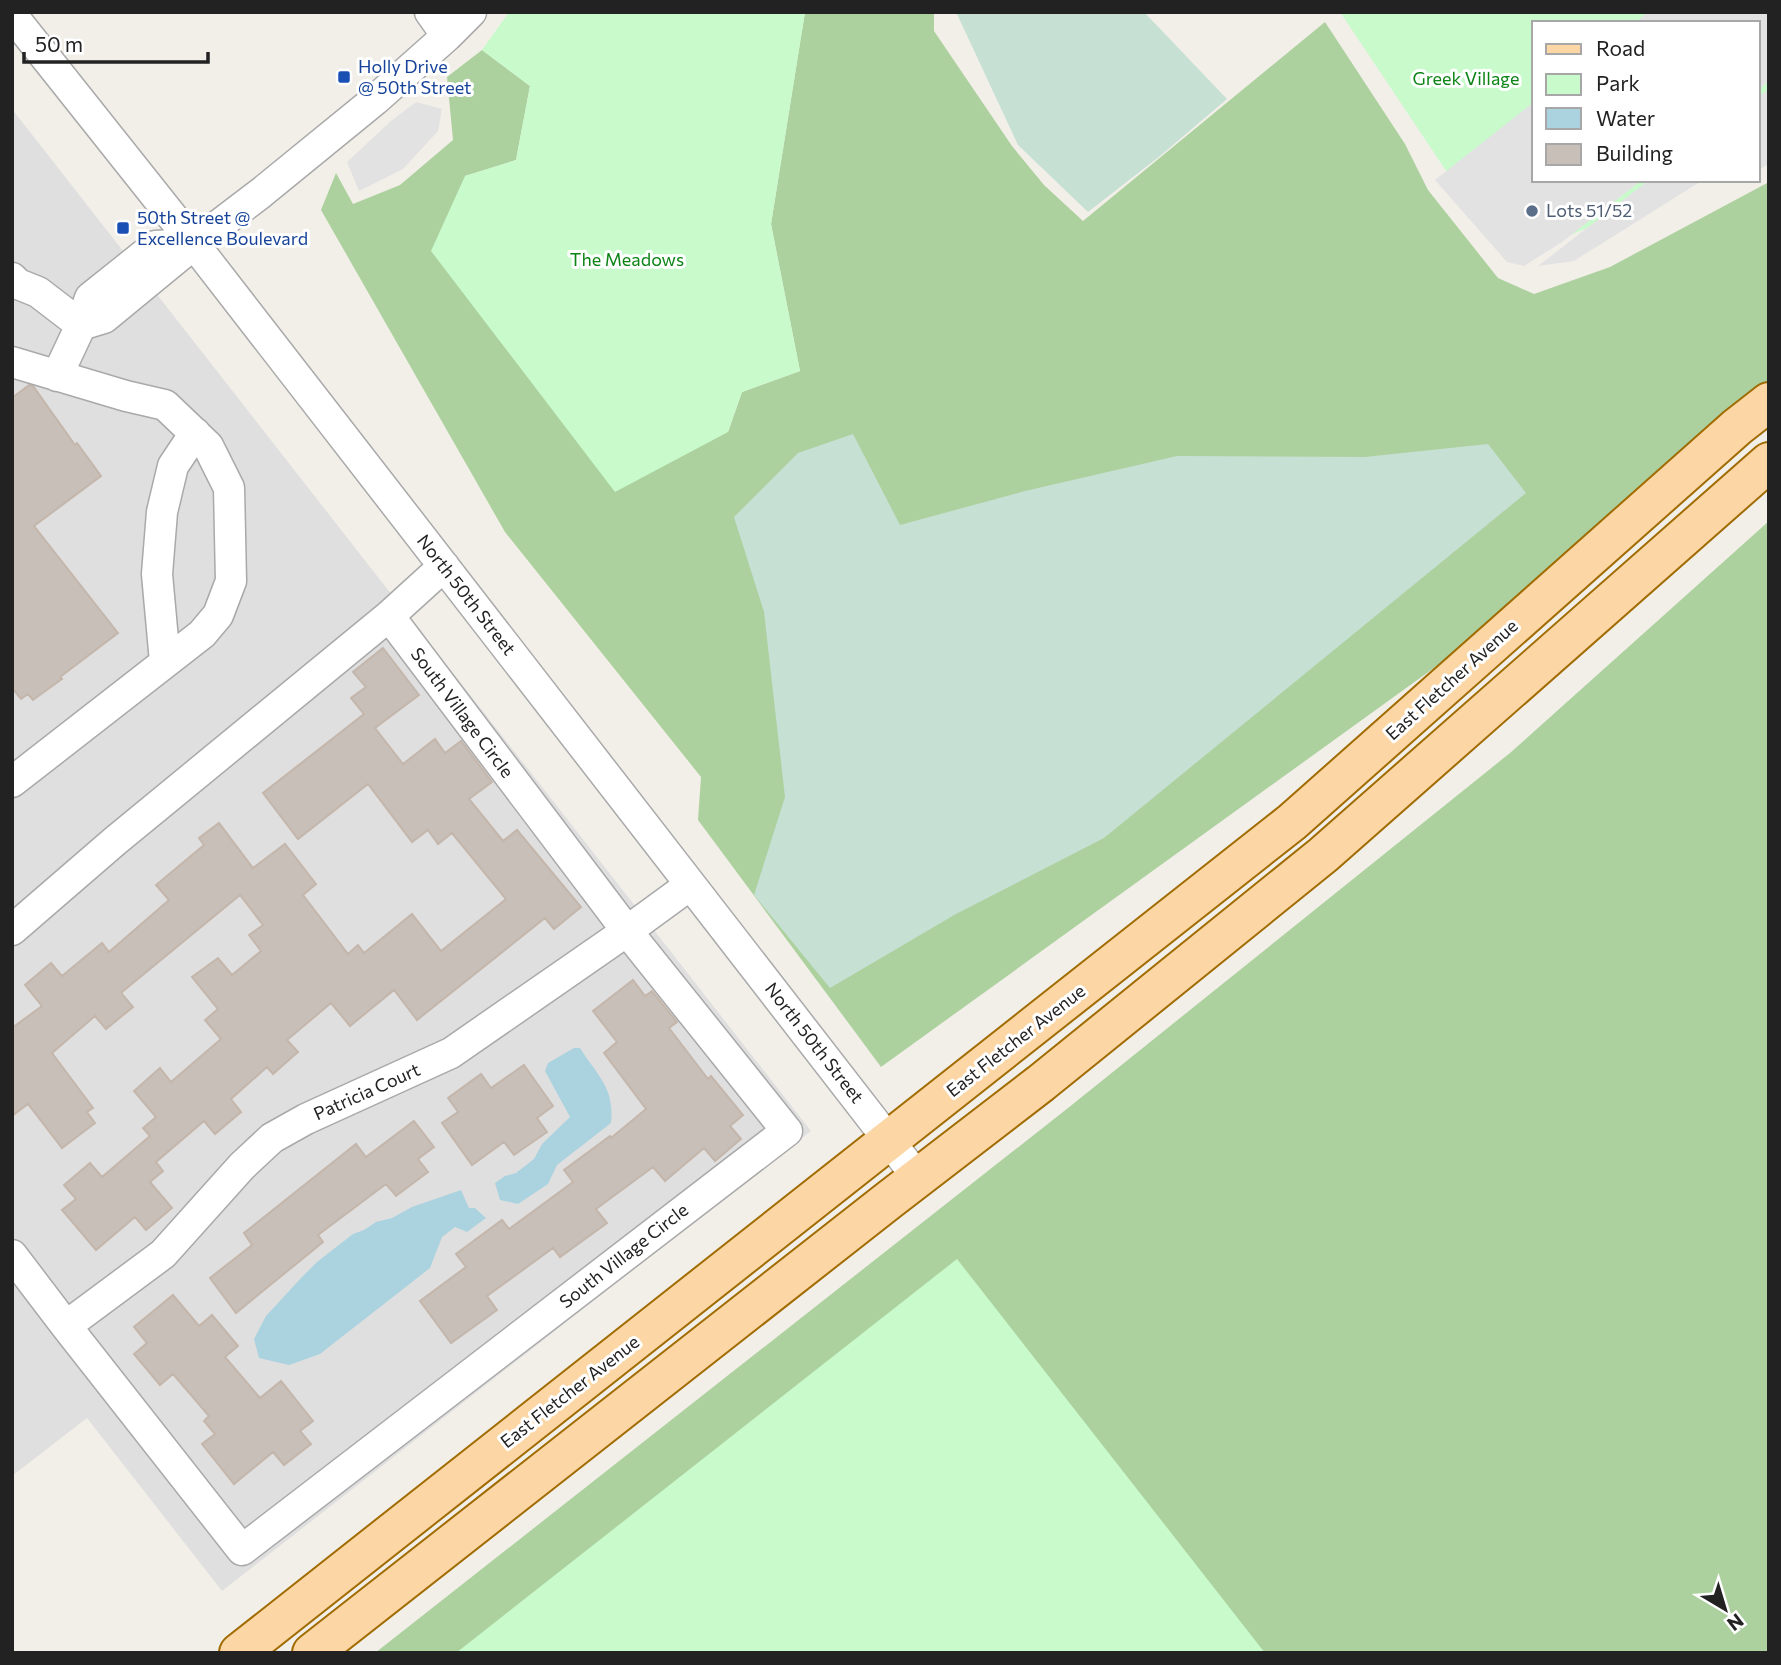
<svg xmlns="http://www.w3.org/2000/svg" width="1781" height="1665" viewBox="0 0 1781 1665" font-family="Commissioner,sans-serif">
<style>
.residential{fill:#e0dfdf}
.forest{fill:#add19e}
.wetland{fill:#c6e0d4}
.park{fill:#c8facc}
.parking{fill:#e2e2e2}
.water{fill:#aad3df}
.building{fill:#c7bfb8;stroke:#c4b6ab;stroke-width:2}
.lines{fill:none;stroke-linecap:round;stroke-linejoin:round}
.minor-casing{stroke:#a9a9a9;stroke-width:33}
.major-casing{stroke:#a06b00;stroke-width:42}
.minor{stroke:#fff;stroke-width:30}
.major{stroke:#fcd6a4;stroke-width:38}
.transit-dot{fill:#1a4fb4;stroke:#fff;stroke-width:2.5}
.service-dot{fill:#5c6f8a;stroke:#fff;stroke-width:2.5}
.labels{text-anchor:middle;stroke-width:6;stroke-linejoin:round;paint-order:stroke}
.transit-label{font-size:18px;fill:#164399;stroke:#fff;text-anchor:start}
.park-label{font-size:18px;fill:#0c8416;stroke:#fff}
.service-label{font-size:18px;fill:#4e5e75;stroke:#fff;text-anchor:start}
.street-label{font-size:18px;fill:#222;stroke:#fff}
</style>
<rect width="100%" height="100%" fill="#f2efe9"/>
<path class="residential" d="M 12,109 L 811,1131 L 222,1591 L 87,1418 L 12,1476 Z"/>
<path class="forest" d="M 805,12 L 934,12 L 934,31 L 1012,146 L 1044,185 L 1083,221 L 1325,22 L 1405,144 L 1428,190 L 1498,278 L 1534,294 L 1610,267 L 1769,182 L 1769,396 L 1463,647 L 881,1067 L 698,820 L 701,777 L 505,532 L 321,210 L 336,173 L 353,204 L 400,185 L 453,140 L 447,77 L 482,50 L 530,86 L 516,160 L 465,176 L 728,432 L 742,392 L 800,371 L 771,224 Z
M 1769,521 L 1769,1653 L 375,1653 L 1068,1108 L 1510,753 Z"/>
<path class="wetland" d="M 956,12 L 1144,12 L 1227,99 L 1160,156 L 1088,212 L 1018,145 Z
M 853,434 L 900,525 L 1025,491 L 1177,456 L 1365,457 L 1488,444 L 1526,493 L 1104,838 L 956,914 L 830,988 L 754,895 L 785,797 L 764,612 L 734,517 L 798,453 Z"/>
<path class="park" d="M 509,12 L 805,12 L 771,224 L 800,371 L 742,392 L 728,432 L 615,492 L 431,251 L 465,176 L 516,160 L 530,86 L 482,50 Z
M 1340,12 L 1769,12 L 1769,151 L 1758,155 L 1758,23 L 1534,23 L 1534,180 L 1700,180 L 1507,262 Z
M 957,1259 L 1265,1653 L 456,1653 Z"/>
<path class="parking" d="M 1648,12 L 1769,12 L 1769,81 L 1758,90 L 1758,23 L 1635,23 Z
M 1769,89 L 1769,163 L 1758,171 L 1758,97 Z
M 416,102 L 442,109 L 438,131 L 403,169 L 359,191 L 347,162 L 391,121 Z
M 1534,102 L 1534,180 L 1642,180 L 1562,242 L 1524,266 L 1507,262 L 1435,180 Z
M 1649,180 L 1703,180 L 1574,261 L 1538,266 Z"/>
<path class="water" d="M 574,1048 L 580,1048 C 597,1075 615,1088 611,1123 L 557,1165 L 548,1184 L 518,1204 L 500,1200 L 495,1183 L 505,1176 L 516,1173 L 534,1159 L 542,1144 L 570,1117 L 545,1071 L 548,1063 Z
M 461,1190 L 469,1208 L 475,1208 L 486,1218 L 467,1232 L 455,1227 L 442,1237 L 430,1268 L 320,1354 L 289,1365 L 259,1358 L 254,1339 L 266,1316 L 301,1278 L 317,1262 L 353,1234 L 364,1230 L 376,1222 L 392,1218 L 412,1207 Z"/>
<path class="building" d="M 29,385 L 33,386 L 75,445 L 77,443 L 101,476 L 34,526 L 118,633 L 60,677 L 62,679 L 33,700 L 28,694 L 21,699 L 12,688 L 12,398 Z
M 383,648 L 419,695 L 375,728 L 403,764 L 435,739 L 445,753 L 461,741 L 492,782 L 469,799 L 503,841 L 517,830 L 581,907 L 554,929 L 545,918 L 417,1020 L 394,990 L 350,1026 L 331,1003 L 287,1040 L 298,1052 L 273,1074 L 267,1067 L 231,1099 L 241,1112 L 215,1134 L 204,1121 L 156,1162 L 163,1171 L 150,1182 L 172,1208 L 146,1230 L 135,1217 L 96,1250 L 62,1210 L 76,1199 L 64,1185 L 90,1163 L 102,1177 L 150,1136 L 143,1128 L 156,1117 L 134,1091 L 160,1068 L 171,1082 L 221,1039 L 205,1020 L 218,1009 L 192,977 L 218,958 L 232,975 L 261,951 L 249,935 L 263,925 L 240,895 L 122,992 L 122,994 L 133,1007 L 106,1029 L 95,1016 L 52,1053 L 93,1108 L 87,1112 L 95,1123 L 62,1148 L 28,1104 L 12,1116 L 12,1028 L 42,1006 L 25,985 L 51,963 L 62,976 L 102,943 L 109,952 L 169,900 L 156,885 L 204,845 L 199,838 L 219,823 L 253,868 L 285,844 L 316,884 L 303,895 L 348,954 L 358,945 L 364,953 L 412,914 L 441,951 L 506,899 L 452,833 L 438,844 L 428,830 L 412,842 L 368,784 L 298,839 L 263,793 L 364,714 L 351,698 L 366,687 L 353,672 Z
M 633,980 L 645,996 L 652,991 L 677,1022 L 669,1028 L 708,1079 L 711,1076 L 743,1115 L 730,1126 L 741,1139 L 715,1161 L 704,1148 L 665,1181 L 653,1167 L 596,1209 L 607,1223 L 560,1257 L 553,1248 L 487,1296 L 497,1310 L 451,1343 L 420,1301 L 466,1267 L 456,1254 L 502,1220 L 509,1229 L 573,1182 L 564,1170 L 610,1136 L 611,1138 L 646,1109 L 604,1053 L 617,1042 L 593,1011 Z
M 524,1065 L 553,1106 L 537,1118 L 547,1132 L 514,1155 L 504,1142 L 472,1165 L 442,1123 L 458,1112 L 448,1098 L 481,1074 L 491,1088 Z
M 414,1121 L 434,1147 L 418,1159 L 428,1172 L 396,1196 L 386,1184 L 318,1235 L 323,1242 L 236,1313 L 210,1278 L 252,1245 L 244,1233 L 356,1144 L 366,1157 Z
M 173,1295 L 199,1326 L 212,1315 L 238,1346 L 225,1357 L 260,1398 L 281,1381 L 313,1421 L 300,1431 L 311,1444 L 284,1465 L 273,1452 L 234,1484 L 202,1444 L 215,1434 L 204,1421 L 209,1416 L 173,1374 L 160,1385 L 134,1354 L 147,1343 L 134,1327 Z"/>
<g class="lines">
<defs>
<path id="minor" d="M 430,12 L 447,36
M 12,15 L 194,244 L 918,1178
M 194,244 L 155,246 L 90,298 L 81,325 L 104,318 L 194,244 L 261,193 L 375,100 L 447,36 L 471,12
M 12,278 L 18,284 L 38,292 L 81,325 L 57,376
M 12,362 L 126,396 L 165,405 L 208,446 L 229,488 L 231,581 L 218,615 L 202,634 L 12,782
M 165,662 L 157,574 L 162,512 L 173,466 L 195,433
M 12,930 L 115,841 L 389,616 L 444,566
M 12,1255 L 66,1326 L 242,1550 L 787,1131 L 627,931 L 389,616
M 66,1326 L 163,1254 L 242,1166 L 272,1138 L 306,1119 L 451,1053 L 627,931 L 690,885"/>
<path id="major" d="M 239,1653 L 1292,822 L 1737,427 L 1769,402
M 312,1653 L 889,1200 L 1041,1083 L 1323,855 L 1769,462"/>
</defs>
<use href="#minor" class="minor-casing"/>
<use href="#major" class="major-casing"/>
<use href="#minor" class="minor"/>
<use href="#major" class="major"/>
</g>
<g class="transit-dot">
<rect x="337" y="70" width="14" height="14" rx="3.5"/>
<rect x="116" y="221" width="14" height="14" rx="3.5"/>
</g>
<circle class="service-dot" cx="1532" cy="211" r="7"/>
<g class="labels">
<g class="transit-label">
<text x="358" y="73">Holly Drive<tspan x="358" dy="21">@ 50th Street</tspan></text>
<text x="137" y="224">50th Street @<tspan x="137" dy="21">Excellence Boulevard</tspan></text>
</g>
<g class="park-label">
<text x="1466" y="85">Greek Village</text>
<text x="627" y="266">The Meadows</text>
</g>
<g class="service-label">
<text x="1546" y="217">Lots 51/52</text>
</g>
<g class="street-label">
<text transform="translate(466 595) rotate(52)" y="6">North 50th Street</text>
<text transform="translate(1452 680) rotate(-42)" y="6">East Fletcher Avenue</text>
<text transform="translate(462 713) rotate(53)" y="6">South Village Circle</text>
<text transform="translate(1016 1041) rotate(-38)" y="6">East Fletcher Avenue</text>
<text transform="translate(814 1043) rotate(52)" y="6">North 50th Street</text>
<text transform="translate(367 1092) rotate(-24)" y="6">Patricia Court</text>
<text transform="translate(624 1256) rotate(-38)" y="6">South Village Circle</text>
<text transform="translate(570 1392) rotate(-38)" y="6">East Fletcher Avenue</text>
</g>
</g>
<rect width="1781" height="1665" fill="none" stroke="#222222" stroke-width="28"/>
<rect x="1532" y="21" width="228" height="161" fill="#ffffff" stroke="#a7a7a7" stroke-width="2"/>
<rect x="1546" y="44" width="35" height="10" fill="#fcd6a4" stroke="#a7a7a7" stroke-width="2"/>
<text x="1596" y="56" font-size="21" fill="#222222">Road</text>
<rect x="1546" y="74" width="35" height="21" fill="#c8facc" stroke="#a7a7a7" stroke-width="2"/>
<text x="1596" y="91" font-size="21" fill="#222222">Park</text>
<rect x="1546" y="108" width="35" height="21" fill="#aad3df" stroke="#a7a7a7" stroke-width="2"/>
<text x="1596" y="126" font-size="21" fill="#222222">Water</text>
<rect x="1546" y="144" width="35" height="21" fill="#c7bfb8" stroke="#a7a7a7" stroke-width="2"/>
<text x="1596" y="161" font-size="21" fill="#222222">Building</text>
<g transform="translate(1725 1609) rotate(142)" stroke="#ffffff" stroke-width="5" paint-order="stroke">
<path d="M0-5L12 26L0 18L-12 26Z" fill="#222222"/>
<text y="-10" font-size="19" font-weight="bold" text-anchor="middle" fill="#222222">N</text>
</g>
<path d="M24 52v10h184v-10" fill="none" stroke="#222222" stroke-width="3.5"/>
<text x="35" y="52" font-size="21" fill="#222222" stroke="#ffffff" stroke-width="5" paint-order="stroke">50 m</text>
</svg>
